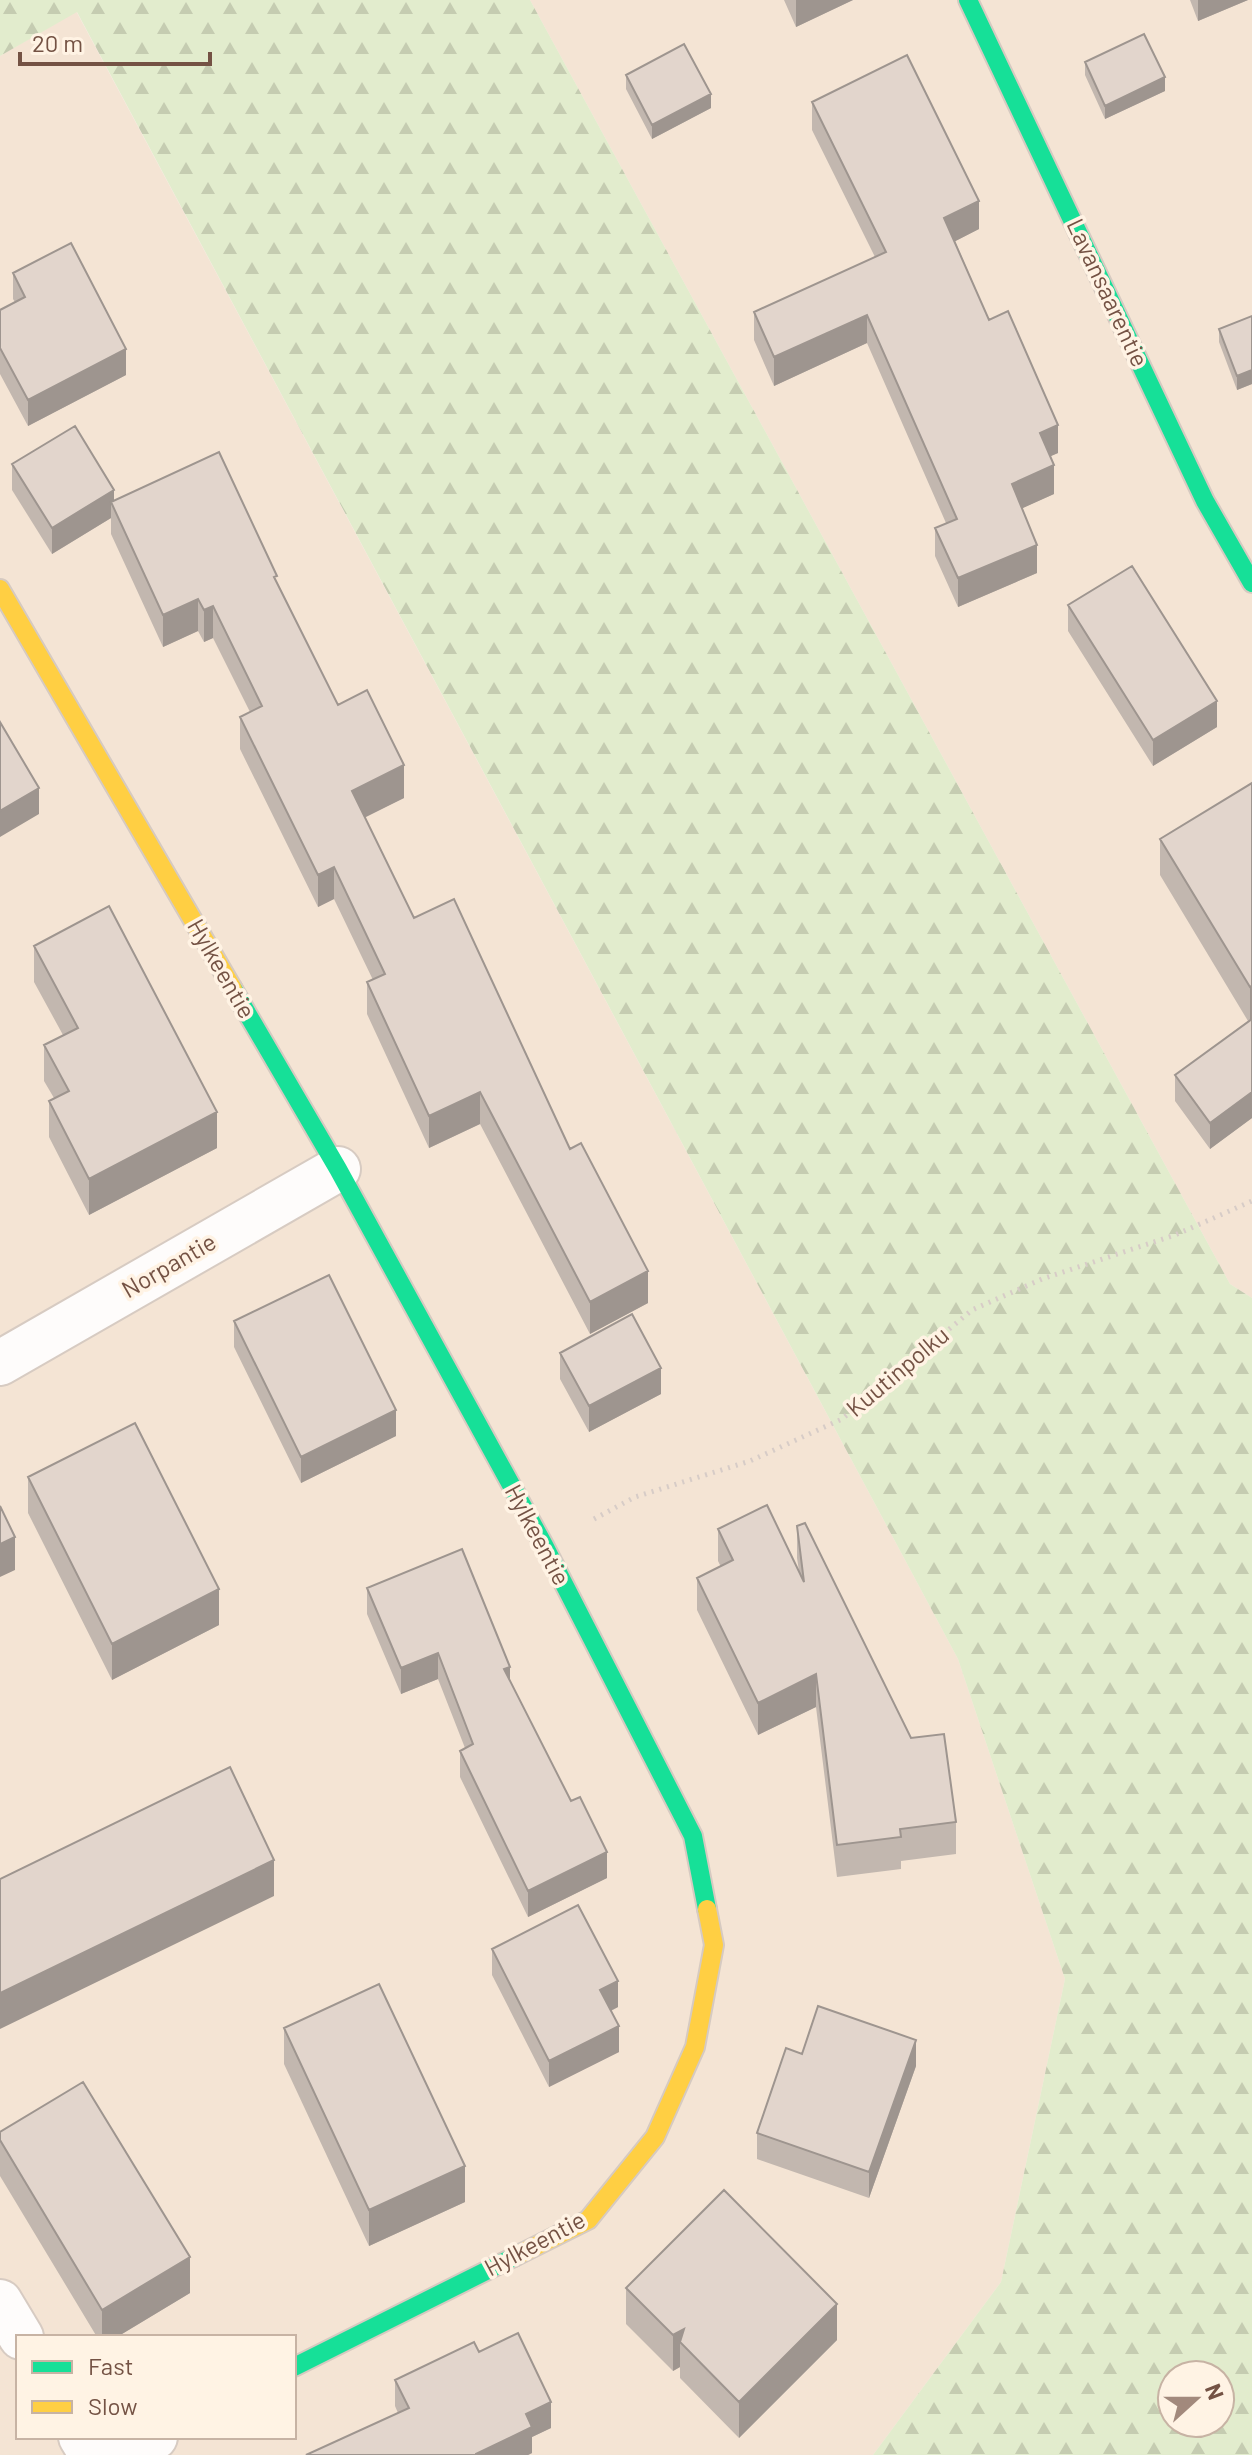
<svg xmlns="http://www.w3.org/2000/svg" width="1252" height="2455" viewBox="0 0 1252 2455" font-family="Barlow,sans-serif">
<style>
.residential{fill:#f4e4d4;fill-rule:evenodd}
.forest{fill:url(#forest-firs);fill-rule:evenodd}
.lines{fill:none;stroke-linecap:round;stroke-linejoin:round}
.street-casing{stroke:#d7cbc2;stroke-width:48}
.fast-casing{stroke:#d6cac1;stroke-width:22}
.slow-casing{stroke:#d6cac1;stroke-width:22}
.path{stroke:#d7ccc7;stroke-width:5;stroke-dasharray:2 6;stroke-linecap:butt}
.street{stroke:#fefcfb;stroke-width:44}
.fast{stroke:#16e098;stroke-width:18}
.slow{stroke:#ffcf43;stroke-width:18}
.wall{fill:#c2b7af}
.shaded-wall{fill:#9e958f}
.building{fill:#e2d5cc;stroke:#9e958f;stroke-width:2}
.labels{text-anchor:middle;stroke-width:7;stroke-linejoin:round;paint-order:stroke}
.street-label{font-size:24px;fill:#745244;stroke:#fff3e4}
</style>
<defs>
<pattern id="forest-firs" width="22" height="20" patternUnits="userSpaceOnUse" patternTransform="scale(2)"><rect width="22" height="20" fill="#e2eccd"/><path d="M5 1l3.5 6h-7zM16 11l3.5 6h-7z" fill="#c5ccb1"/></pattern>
</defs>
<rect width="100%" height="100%" fill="#f6eee4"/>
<path class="residential" d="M 530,0 L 1252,0 L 1252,1298 L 1230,1284 Z
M 76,11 L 958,1659 L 1065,1979 L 1001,2282 L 873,2455 L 0,2455 L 0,56 ZM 18,2337 L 294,2337 L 294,2437 L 18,2437 Z"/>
<path class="forest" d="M 0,0 L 530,0 L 1230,1284 L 1252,1298 L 1252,2455 L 873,2455 L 1001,2282 L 1065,1979 L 958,1659 L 77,12 L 0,56 ZM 1172,2375 L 1220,2375 L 1220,2423 L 1172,2423 Z"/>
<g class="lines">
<defs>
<path id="street" d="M 0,1363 L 338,1169
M 0,2302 L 21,2337
M 81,2437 L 92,2455
M 119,2455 L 155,2437"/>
<path id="fast" d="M 968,0 L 1205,501 L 1252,583
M 233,989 L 338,1169 L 544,1545 L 693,1836 L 707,1909
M 294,2367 L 514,2257"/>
<path id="slow" d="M 0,589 L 233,989
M 514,2257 L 588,2220 L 655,2137 L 695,2047 L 714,1945 L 707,1909"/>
</defs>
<use href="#street" class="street-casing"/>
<use href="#fast" class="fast-casing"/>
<use href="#slow" class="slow-casing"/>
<path class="path" d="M 594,1519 L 635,1497 L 750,1461 L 842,1419 L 972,1310 L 1042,1279 L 1175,1235 L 1252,1201"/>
<use href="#street" class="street"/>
<use href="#fast" class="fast"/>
<use href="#slow" class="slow"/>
</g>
<path class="wall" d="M 784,0 L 853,0 L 796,27 Z
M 1190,0 L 1248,0 L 1198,21 Z
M 1085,62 L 1165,91 L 1105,119 L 1085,75 Z
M 626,75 L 711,108 L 652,139 L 626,89 Z
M 812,102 L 979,229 L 955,241 L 989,320 L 1058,453 L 1050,456 L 1054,494 L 1022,508 L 1037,573 L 958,607 L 935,556 L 935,528 L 946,523 L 867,343 L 774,386 L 754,340 L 754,312 L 875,257 L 812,130 Z
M 13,273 L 126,375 L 28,426 L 0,374 L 0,310 L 15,302 L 13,299 Z
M 1252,316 L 1252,384 L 1237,390 L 1219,342 L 1219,329 Z
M 12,464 L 114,501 L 277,582 L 338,705 L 404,798 L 364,817 L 414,918 L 570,1149 L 648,1303 L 590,1334 L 480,1124 L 429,1148 L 367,1014 L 367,982 L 373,980 L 334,899 L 318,907 L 240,749 L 240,717 L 250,712 L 213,638 L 204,642 L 198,631 L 163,647 L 111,534 L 111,518 L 52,554 L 12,490 Z
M 1068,605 L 1217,727 L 1153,766 L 1068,631 Z
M 1252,783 L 1252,1118 L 1210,1149 L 1175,1101 L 1175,1075 L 1248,1021 L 1160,875 L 1160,839 Z
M 34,946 L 217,1148 L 89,1215 L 49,1137 L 49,1101 L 54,1098 L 44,1081 L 44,1045 L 63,1035 L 34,982 Z
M 234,1321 L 396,1436 L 301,1483 L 234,1347 Z
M 560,1353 L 661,1394 L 589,1432 L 560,1379 Z
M 28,1477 L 219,1625 L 112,1680 L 28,1513 Z
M 797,1526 L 956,1822 L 956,1854 L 901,1861 L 901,1869 L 837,1877 L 816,1707 L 758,1735 L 697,1610 L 697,1578 L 721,1567 L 718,1561 L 718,1529 L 799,1571 L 797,1558 Z
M 367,1588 L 510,1681 L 607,1878 L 528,1917 L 460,1777 L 460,1751 L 465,1748 L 438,1679 L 401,1694 L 367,1614 Z
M 492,1949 L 618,2007 L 611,2011 L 619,2052 L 549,2087 L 492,1975 Z
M 284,2028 L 465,2202 L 369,2246 L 284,2064 Z
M 802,2054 L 916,2066 L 869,2198 L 757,2159 L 757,2133 Z
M 0,2132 L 190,2293 L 117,2337 L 97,2337 L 0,2176 Z
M 626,2288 L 837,2340 L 739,2438 L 680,2378 L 680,2367 L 673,2371 L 626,2324 Z
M 479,2352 L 551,2428 L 532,2437 L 532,2453 L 528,2455 L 306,2455 L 398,2413 L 395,2406 L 395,2380 Z"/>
<path class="shaded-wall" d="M 796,0 L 853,0 L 796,27 Z
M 1198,0 L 1248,0 L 1198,21 Z
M 1165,77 L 1165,91 L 1105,119 L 1105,106 Z
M 711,94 L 711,108 L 652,139 L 652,125 Z
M 979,201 L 979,229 L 944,247 L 944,218 Z
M 867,315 L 867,343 L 774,386 L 774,357 Z
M 126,349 L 126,375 L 28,426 L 28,400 Z
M 1252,370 L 1252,384 L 1237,390 L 1237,376 Z
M 1058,425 L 1058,453 L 1040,461 L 1040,433 Z
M 1054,465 L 1054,494 L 1012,513 L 1012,484 Z
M 114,490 L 114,509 L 111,502 L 111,518 L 52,554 L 52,528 Z
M 1037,545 L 1037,573 L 958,607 L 958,578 Z
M 198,599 L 198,631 L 163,647 L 163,615 Z
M 213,606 L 213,638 L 204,642 L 204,610 Z
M 1217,701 L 1217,727 L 1153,766 L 1153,740 Z
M 404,765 L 404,798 L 352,824 L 352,791 Z
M 39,788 L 39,814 L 0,837 L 0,811 Z
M 334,867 L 334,899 L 318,907 L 318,875 Z
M 1252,986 L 1252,1022 L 1250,1023 L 1250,987 Z
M 480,1092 L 480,1124 L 429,1148 L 429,1116 Z
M 1252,1092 L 1252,1118 L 1210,1149 L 1210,1123 Z
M 217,1112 L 217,1148 L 89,1215 L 89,1179 Z
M 648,1271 L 648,1303 L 590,1334 L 590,1302 Z
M 661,1368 L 661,1394 L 589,1432 L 589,1406 Z
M 396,1410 L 396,1436 L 301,1483 L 301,1457 Z
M 15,1537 L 15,1570 L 0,1577 L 0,1544 Z
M 219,1589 L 219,1625 L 112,1680 L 112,1644 Z
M 438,1653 L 438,1679 L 401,1694 L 401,1668 Z
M 510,1667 L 510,1693 L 504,1669 Z
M 816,1674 L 816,1707 L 758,1735 L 758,1703 Z
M 607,1852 L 607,1878 L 528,1917 L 528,1891 Z
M 274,1860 L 274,1896 L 0,2029 L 0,1993 Z
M 618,1981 L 618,2007 L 600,2016 L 600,1990 Z
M 619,2026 L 619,2052 L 549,2087 L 549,2061 Z
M 916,2040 L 916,2066 L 869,2198 L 869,2172 Z
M 465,2166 L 465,2202 L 369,2246 L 369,2210 Z
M 190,2257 L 190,2293 L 117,2337 L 102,2337 L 102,2310 Z
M 837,2304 L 837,2340 L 739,2438 L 739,2402 Z
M 684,2329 L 680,2342 L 680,2367 L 673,2371 L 673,2335 Z
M 551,2402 L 551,2428 L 532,2437 L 532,2453 L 528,2455 L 476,2455 L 526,2414 Z"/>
<path class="building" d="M 1144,34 L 1165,77 L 1105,106 L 1085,62 Z
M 684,44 L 711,94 L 652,125 L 626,75 Z
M 907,55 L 979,201 L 944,218 L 989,320 L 1008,311 L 1058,425 L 1040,433 L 1054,465 L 1012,484 L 1037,545 L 958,578 L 935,528 L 957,519 L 867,315 L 774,357 L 754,312 L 886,252 L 812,102 Z
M 71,243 L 126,349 L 28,400 L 0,348 L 0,310 L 25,297 L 13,273 Z
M 1252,316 L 1252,370 L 1237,376 L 1219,329 Z
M 75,426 L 114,490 L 52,528 L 12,464 Z
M 219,452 L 277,576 L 274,577 L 338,705 L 367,690 L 404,765 L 352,791 L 414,918 L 454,899 L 570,1149 L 581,1143 L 648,1271 L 590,1302 L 480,1092 L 429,1116 L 367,982 L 385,974 L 334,867 L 318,875 L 240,717 L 262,706 L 213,606 L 204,610 L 198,599 L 163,615 L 111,502 Z
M 1132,566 L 1217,701 L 1153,740 L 1068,605 Z
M 0,722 L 39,788 L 0,811 Z
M 1252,783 L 1252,986 L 1250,987 L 1160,839 Z
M 109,906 L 217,1112 L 89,1179 L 49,1101 L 69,1091 L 44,1045 L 78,1028 L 34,946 Z
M 1252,1019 L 1252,1092 L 1210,1123 L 1175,1075 Z
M 329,1275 L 396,1410 L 301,1457 L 234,1321 Z
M 632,1314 L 661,1368 L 589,1406 L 560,1353 Z
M 135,1423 L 219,1589 L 112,1644 L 28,1477 Z
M 767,1505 L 804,1582 L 797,1526 L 805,1523 L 911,1738 L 944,1734 L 956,1822 L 900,1829 L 901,1837 L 837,1845 L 816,1674 L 758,1703 L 697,1578 L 733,1560 L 718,1529 Z
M 0,1506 L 15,1537 L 0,1544 Z
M 462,1549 L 510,1667 L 504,1669 L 571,1801 L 580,1797 L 607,1852 L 528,1891 L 460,1751 L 473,1744 L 438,1653 L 401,1668 L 367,1588 Z
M 230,1767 L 274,1860 L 0,1993 L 0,1879 Z
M 578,1905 L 618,1981 L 600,1990 L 619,2026 L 549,2061 L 492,1949 Z
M 379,1984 L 465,2166 L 369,2210 L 284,2028 Z
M 818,2006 L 916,2040 L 869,2172 L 757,2133 L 786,2048 L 802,2054 Z
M 83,2082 L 190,2257 L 102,2310 L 0,2140 L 0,2132 Z
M 724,2190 L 837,2304 L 739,2402 L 680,2342 L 684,2329 L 673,2335 L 626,2288 Z
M 518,2333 L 551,2402 L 526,2414 L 532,2427 L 476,2454 L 476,2455 L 306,2455 L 409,2408 L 395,2380 L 474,2342 L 479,2352 Z"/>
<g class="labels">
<g class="street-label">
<text transform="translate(1107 293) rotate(65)" y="8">Lavansaarentie</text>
<text transform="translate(221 969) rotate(60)" y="8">Hylkeentie</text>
<text transform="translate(169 1266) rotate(-30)" y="8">Norpantie</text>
<text transform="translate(898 1372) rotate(-40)" y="8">Kuutinpolku</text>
<text transform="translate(537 1535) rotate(62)" y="8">Hylkeentie</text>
<text transform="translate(535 2244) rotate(-28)" y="8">Hylkeentie</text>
</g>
</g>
<rect x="16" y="2335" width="280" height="104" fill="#fff3e4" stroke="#c7b3a4" stroke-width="2"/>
<rect x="32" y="2361" width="40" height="12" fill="#16e098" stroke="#c7b3a4" stroke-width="2"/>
<text x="88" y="2375" font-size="24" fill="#745244">Fast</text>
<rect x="32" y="2401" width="40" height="12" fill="#ffcf43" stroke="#c7b3a4" stroke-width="2"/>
<text x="88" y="2415" font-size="24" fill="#745244">Slow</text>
<g transform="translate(1196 2399) rotate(69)"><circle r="38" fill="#fff3e4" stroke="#c7b3a4" stroke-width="2"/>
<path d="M0-6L14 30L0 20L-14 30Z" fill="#a2897c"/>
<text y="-12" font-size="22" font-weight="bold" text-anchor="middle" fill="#745244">N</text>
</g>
<path d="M20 52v12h190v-12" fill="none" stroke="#745244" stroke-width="4"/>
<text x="32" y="52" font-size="24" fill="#745244" stroke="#fff3e4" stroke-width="6" paint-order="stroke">20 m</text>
</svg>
